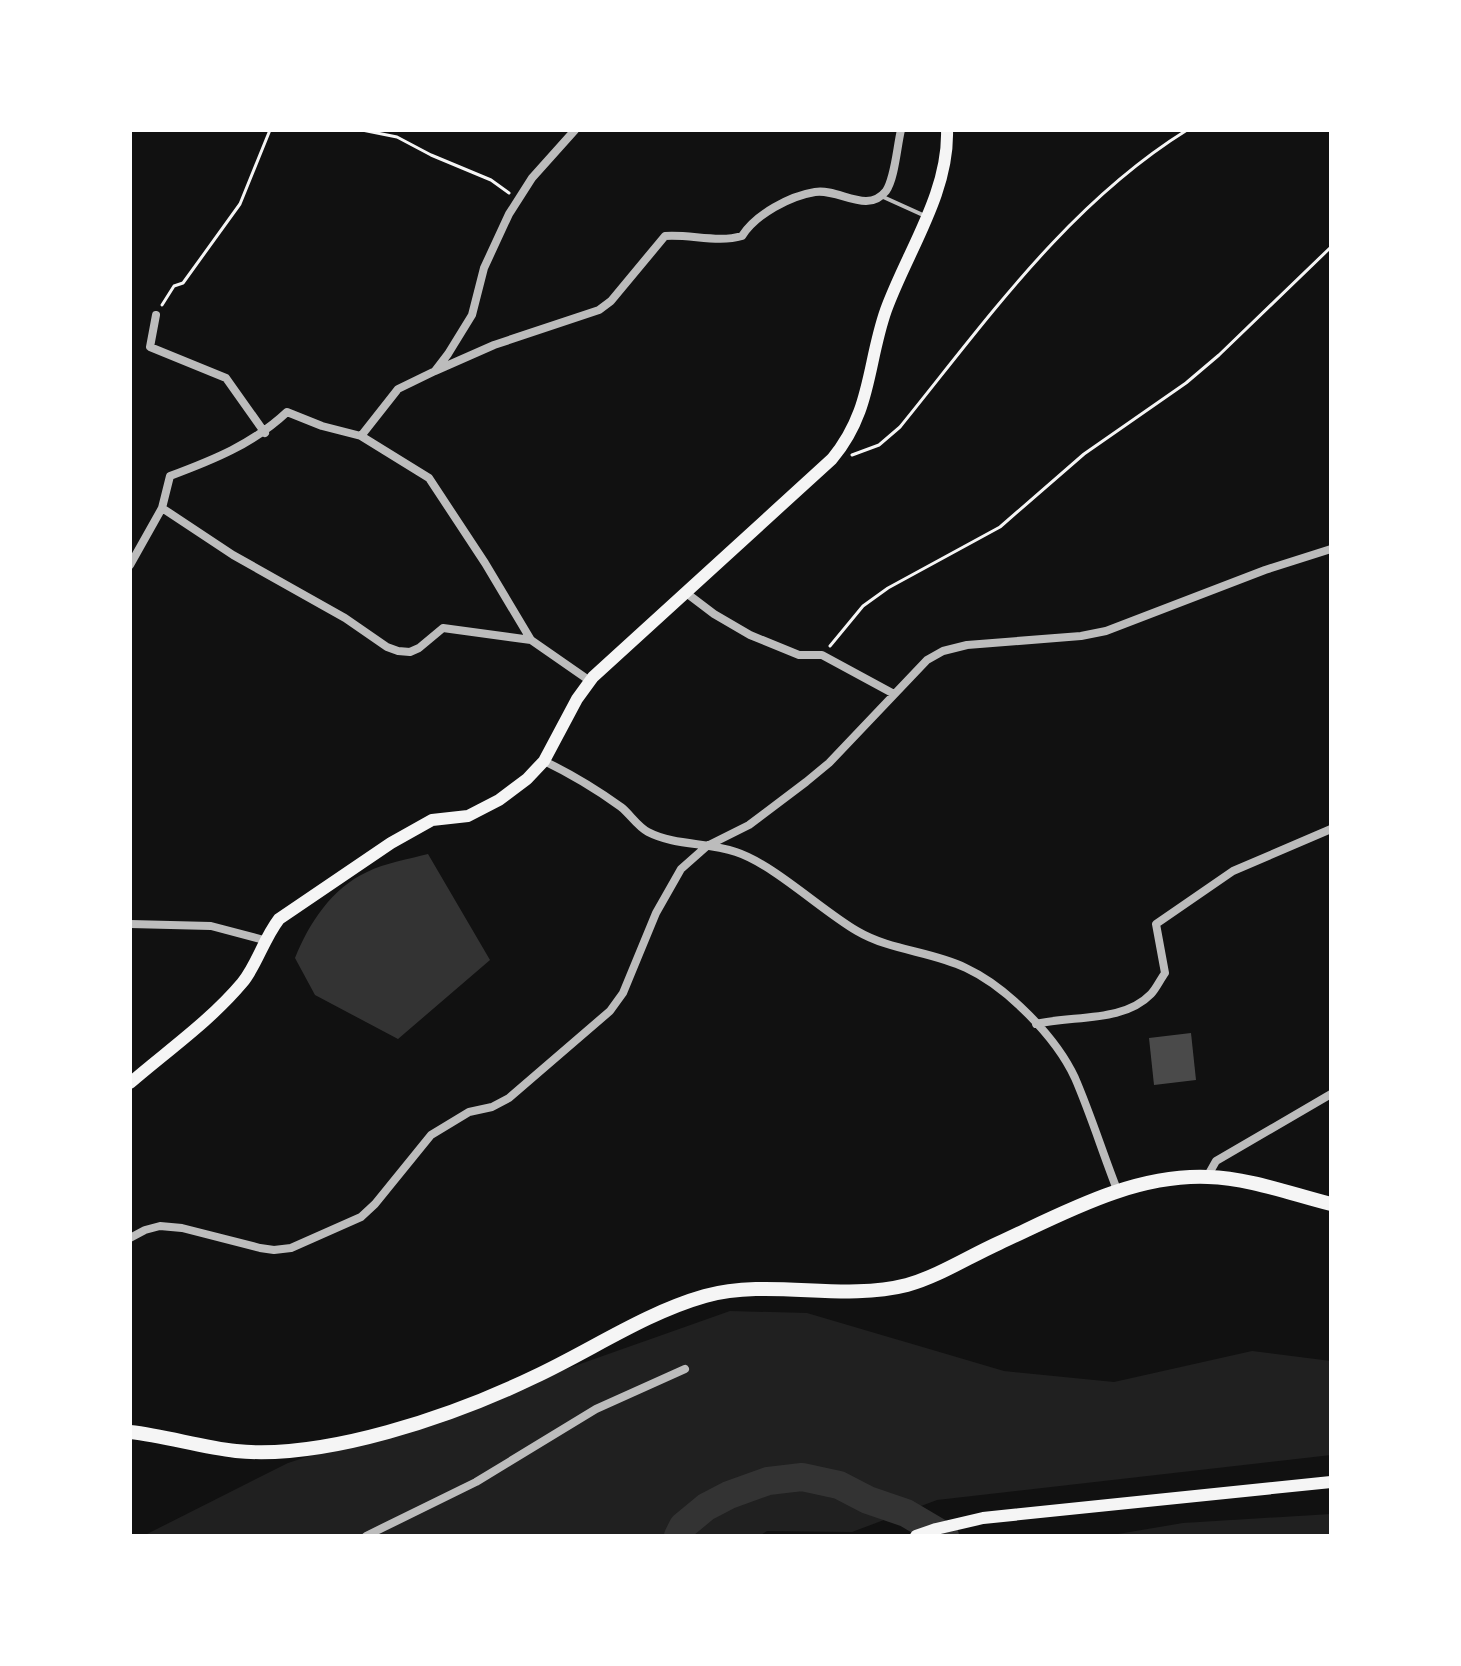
<svg xmlns="http://www.w3.org/2000/svg" width="1461" height="1666" viewBox="0 0 1461 1666" font-family="'Libre Baskerville',serif">
<style>
.green{fill:#202020}
.water{fill:#333}
.lines{fill:none;stroke-linecap:round;stroke-linejoin:round}
.river{stroke:#333;stroke-width:28}
.building{fill:#4a4a4a}
.path{stroke:#f5f5f5;stroke-width:3}
.service{stroke:#bcbcbc;stroke-width:4}
.minor{stroke:#bcbcbc;stroke-width:8}
.secondary{stroke:#f5f5f5;stroke-width:12}
.primary{stroke:#f5f5f5;stroke-width:14}
</style>
<rect width="100%" height="100%" fill="#111"/>
<path class="green" d="M 730,1311 L 807,1313 L 1004,1371 L 1114,1382 L 1252,1351 L 1331,1361 L 1331,1455 L 937,1500 L 852,1532 L 767,1531 L 759,1536 L 143,1536 L 288,1463 L 456,1408 Z
M 1331,1514 L 1331,1536 L 1106,1536 L 1183,1523 Z"/>
<path class="water" d="M 428,854 L 490,960 L 398,1039 L 315,995 L 295,958 C 309,923 332,888 367,872 C 385,863 409,859 428,854 Z"/>
<g class="lines">
<path class="river" d="M 678,1536 L 683,1526 L 706,1507 L 729,1495 L 768,1481 L 802,1477 L 839,1485 L 868,1500 L 906,1513 L 945,1536"/>
</g>
<path class="building" d="M 1191,1033 L 1196,1080 L 1154,1085 L 1149,1038 Z"/>
<g class="lines">
<path class="path" d="M 362,130 L 397,137 L 431,155 L 491,180 L 509,193
M 162,305 L 174,286 L 183,283 L 240,204 L 270,130
M 852,455 L 879,445 L 900,427 C 986,321 1068,204 1187,130
M 830,646 L 863,606 L 888,588 L 1000,527 L 1084,454 L 1186,383 L 1219,355 L 1331,247"/>
<path class="service" d="M 881,196 L 923,215"/>
<path class="minor" d="M 156,315 L 150,347 L 226,378 L 265,433
M 435,371 L 494,345 L 599,310 L 611,301 L 665,236 C 690,234 718,243 742,236 C 756,214 790,196 815,192 C 839,188 867,215 886,191 C 895,178 897,146 901,130
M 361,436 L 398,389 L 435,371 L 448,354 L 472,315 L 484,268 L 509,214 L 532,178 L 575,130
M 162,508 L 233,555 L 345,618 L 387,647 L 398,651 L 410,652 L 419,648 L 443,628 L 531,640
M 130,565 L 162,508 L 170,476 C 213,460 253,444 287,412 L 322,426 L 361,436 L 429,478 L 485,563 L 531,640 L 590,681
M 685,592 L 714,614 L 750,635 L 799,655 L 822,655 L 894,694
M 544,761 C 571,774 596,789 621,807 C 630,814 637,826 648,832 C 675,846 707,842 736,852 C 773,864 821,910 857,931 C 891,951 931,951 966,968 C 1007,987 1056,1037 1075,1078 C 1091,1115 1103,1154 1118,1192
M 130,924 L 211,926 L 264,940
M 1036,1024 C 1073,1015 1123,1023 1151,994 C 1156,989 1160,980 1165,973 L 1156,924 L 1233,871 L 1331,829
M 1207,1177 L 1216,1161 L 1331,1094
M 130,1238 L 145,1230 L 160,1226 L 182,1228 L 260,1248 L 274,1250 L 291,1248 L 361,1217 L 375,1204 L 431,1135 L 469,1112 L 492,1107 L 509,1098 L 610,1011 L 623,993 L 656,913 L 681,869 L 707,846 L 749,825 L 806,782 L 829,763 L 927,660 L 943,651 L 967,645 L 1081,636 L 1106,631 L 1265,570 L 1331,549
M 366,1536 L 476,1482 L 596,1409 L 685,1369"/>
<path class="secondary" d="M 130,1083 C 167,1051 210,1021 242,983 C 257,965 263,940 279,919 L 391,843 L 432,820 L 468,816 L 499,800 L 527,779 L 544,761 L 577,699 L 593,677 L 832,459 C 872,411 867,364 886,310 C 907,252 949,193 947,130
M 916,1536 L 936,1529 L 983,1518 L 1331,1482"/>
<path class="primary" d="M 130,1432 C 166,1436 200,1447 236,1451 C 325,1460 453,1416 534,1377 C 590,1351 645,1313 705,1296 C 771,1278 841,1302 907,1285 C 939,1276 968,1257 999,1243 C 1064,1213 1133,1174 1208,1177 C 1249,1178 1291,1194 1331,1204"/>
</g>
<rect width="1461" height="1666" fill="none" stroke="#ffffff" stroke-width="264"/>
</svg>
